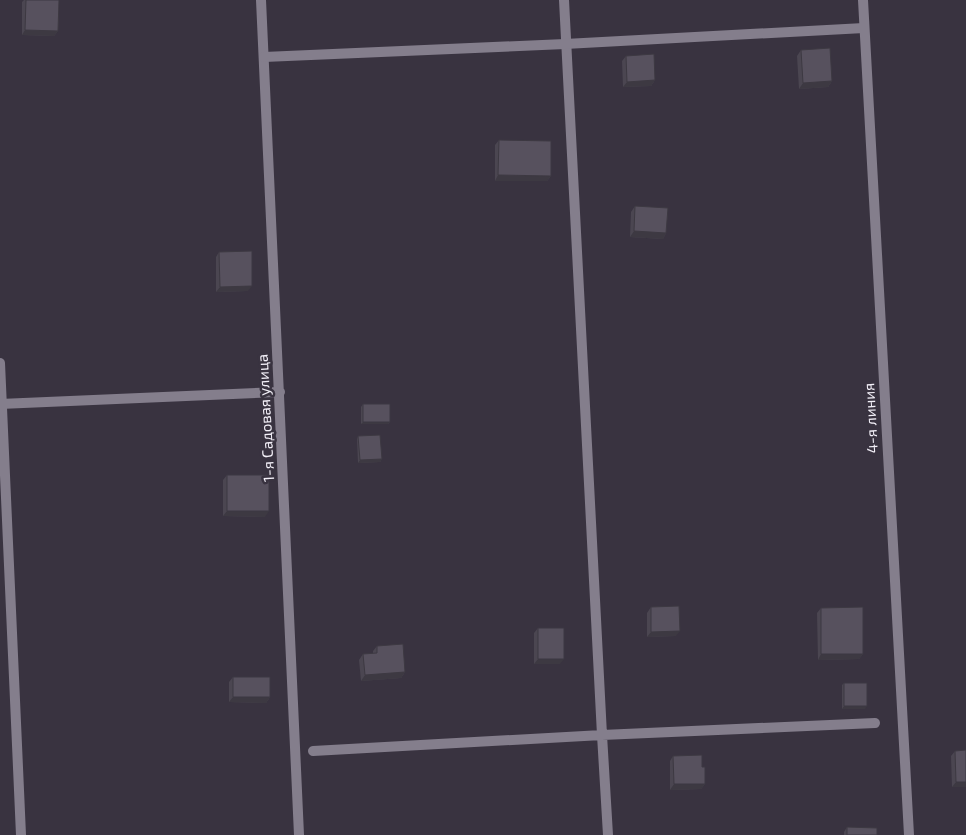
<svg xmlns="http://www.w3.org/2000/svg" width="966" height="835" viewBox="0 0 966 835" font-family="'Exo 2',sans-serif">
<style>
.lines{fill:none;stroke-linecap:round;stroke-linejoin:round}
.lane{stroke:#847e8c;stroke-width:10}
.street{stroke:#847e8c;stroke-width:10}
.wall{fill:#4b4651}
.shaded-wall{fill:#3d3942}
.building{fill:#57515e;stroke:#3d3942}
.labels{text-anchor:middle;stroke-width:5;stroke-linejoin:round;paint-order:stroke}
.street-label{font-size:15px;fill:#f3f0f8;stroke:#393340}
</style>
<rect width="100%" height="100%" fill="#393340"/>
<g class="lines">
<path class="lane" d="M 261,0 L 299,835
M 564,0 L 602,735 L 608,835
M 0,363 L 21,835
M 0,404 L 280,392
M 313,751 L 602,735 L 875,723"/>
<path class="street" d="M 863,0 L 909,835
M 264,57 L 565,44 L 864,28"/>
</g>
<path class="wall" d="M 24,0 L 59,0 L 58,31 L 54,36 L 22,35 L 22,2 Z
M 801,50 L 832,81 L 828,87 L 799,89 L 797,56 Z
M 626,56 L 655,80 L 651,86 L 623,87 L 622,61 Z
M 499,140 L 551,176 L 547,181 L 495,181 L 495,145 Z
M 635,206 L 666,233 L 663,239 L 630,237 L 631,212 Z
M 219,252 L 248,291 L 216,292 L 216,257 Z
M 363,404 L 390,422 L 388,424 L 361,424 L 361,407 Z
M 358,436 L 382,459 L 380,462 L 358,463 L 357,439 Z
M 227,475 L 265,517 L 223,516 L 223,480 Z
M 651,607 L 676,636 L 647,637 L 647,613 Z
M 821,608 L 863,654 L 859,659 L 818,660 L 817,613 Z
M 538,628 L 560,664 L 534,664 L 534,633 Z
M 377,646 L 405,672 L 401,678 L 361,681 L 359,660 L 363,654 L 373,654 L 373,651 Z
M 233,677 L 270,697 L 266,703 L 229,702 L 229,682 Z
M 844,683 L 865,709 L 842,709 L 842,685 Z
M 966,750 L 966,787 L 952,787 L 951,756 L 955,751 Z
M 673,756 L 702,767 L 705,784 L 701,789 L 670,790 L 670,761 Z
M 847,827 L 877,835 L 844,835 L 844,832 Z"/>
<path class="shaded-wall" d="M 25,30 L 58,31 L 54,36 L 22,35 Z
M 655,80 L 651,86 L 623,87 L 627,82 Z
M 832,81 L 828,87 L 799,89 L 803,83 Z
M 498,175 L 551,176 L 547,181 L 495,181 Z
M 634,231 L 666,233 L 663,239 L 630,237 Z
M 252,286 L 248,291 L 216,292 L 220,287 Z
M 363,422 L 390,422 L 388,424 L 361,424 Z
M 382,459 L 380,462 L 358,463 L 360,460 Z
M 227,511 L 269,511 L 265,517 L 223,516 Z
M 680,631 L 676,636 L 647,637 L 651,632 Z
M 821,654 L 863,654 L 859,659 L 818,660 Z
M 538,659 L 564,659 L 560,664 L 534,664 Z
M 405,672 L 401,678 L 361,681 L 365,675 Z
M 233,697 L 270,697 L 266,703 L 229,702 Z
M 844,706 L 867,706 L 865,709 L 842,709 Z
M 956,782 L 966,782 L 966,787 L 952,787 Z
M 674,784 L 705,784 L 701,789 L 670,790 Z"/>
<path class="building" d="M 26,0 L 59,0 L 58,31 L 25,30 Z
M 830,48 L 832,81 L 803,83 L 801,50 Z
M 654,54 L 655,80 L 627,82 L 626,56 Z
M 499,140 L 551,141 L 551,176 L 498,175 Z
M 635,206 L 668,208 L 666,233 L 634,231 Z
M 252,251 L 252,286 L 220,287 L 219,252 Z
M 363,404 L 390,404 L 390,422 L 363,422 Z
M 380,435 L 382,459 L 360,460 L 358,436 Z
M 227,475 L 269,475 L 269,511 L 227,511 Z
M 679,606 L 680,631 L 651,632 L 651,607 Z
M 863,607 L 863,654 L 821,654 L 821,608 Z
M 538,628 L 564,628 L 564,659 L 538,659 Z
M 403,644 L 405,672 L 365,675 L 363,654 L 377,653 L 377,646 Z
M 233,677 L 270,677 L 270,697 L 233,697 Z
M 844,683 L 867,683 L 867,706 L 844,706 Z
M 966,750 L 966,782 L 956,782 L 955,751 Z
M 702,755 L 702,767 L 705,767 L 705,784 L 674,784 L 673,756 Z
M 847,827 L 877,828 L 877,835 L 847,835 Z"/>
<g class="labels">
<g class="street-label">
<text transform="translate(266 418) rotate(-93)" y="5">1-я Садовая улица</text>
<text transform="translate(871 418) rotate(-93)" y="5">4-я линия</text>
</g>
</g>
</svg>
